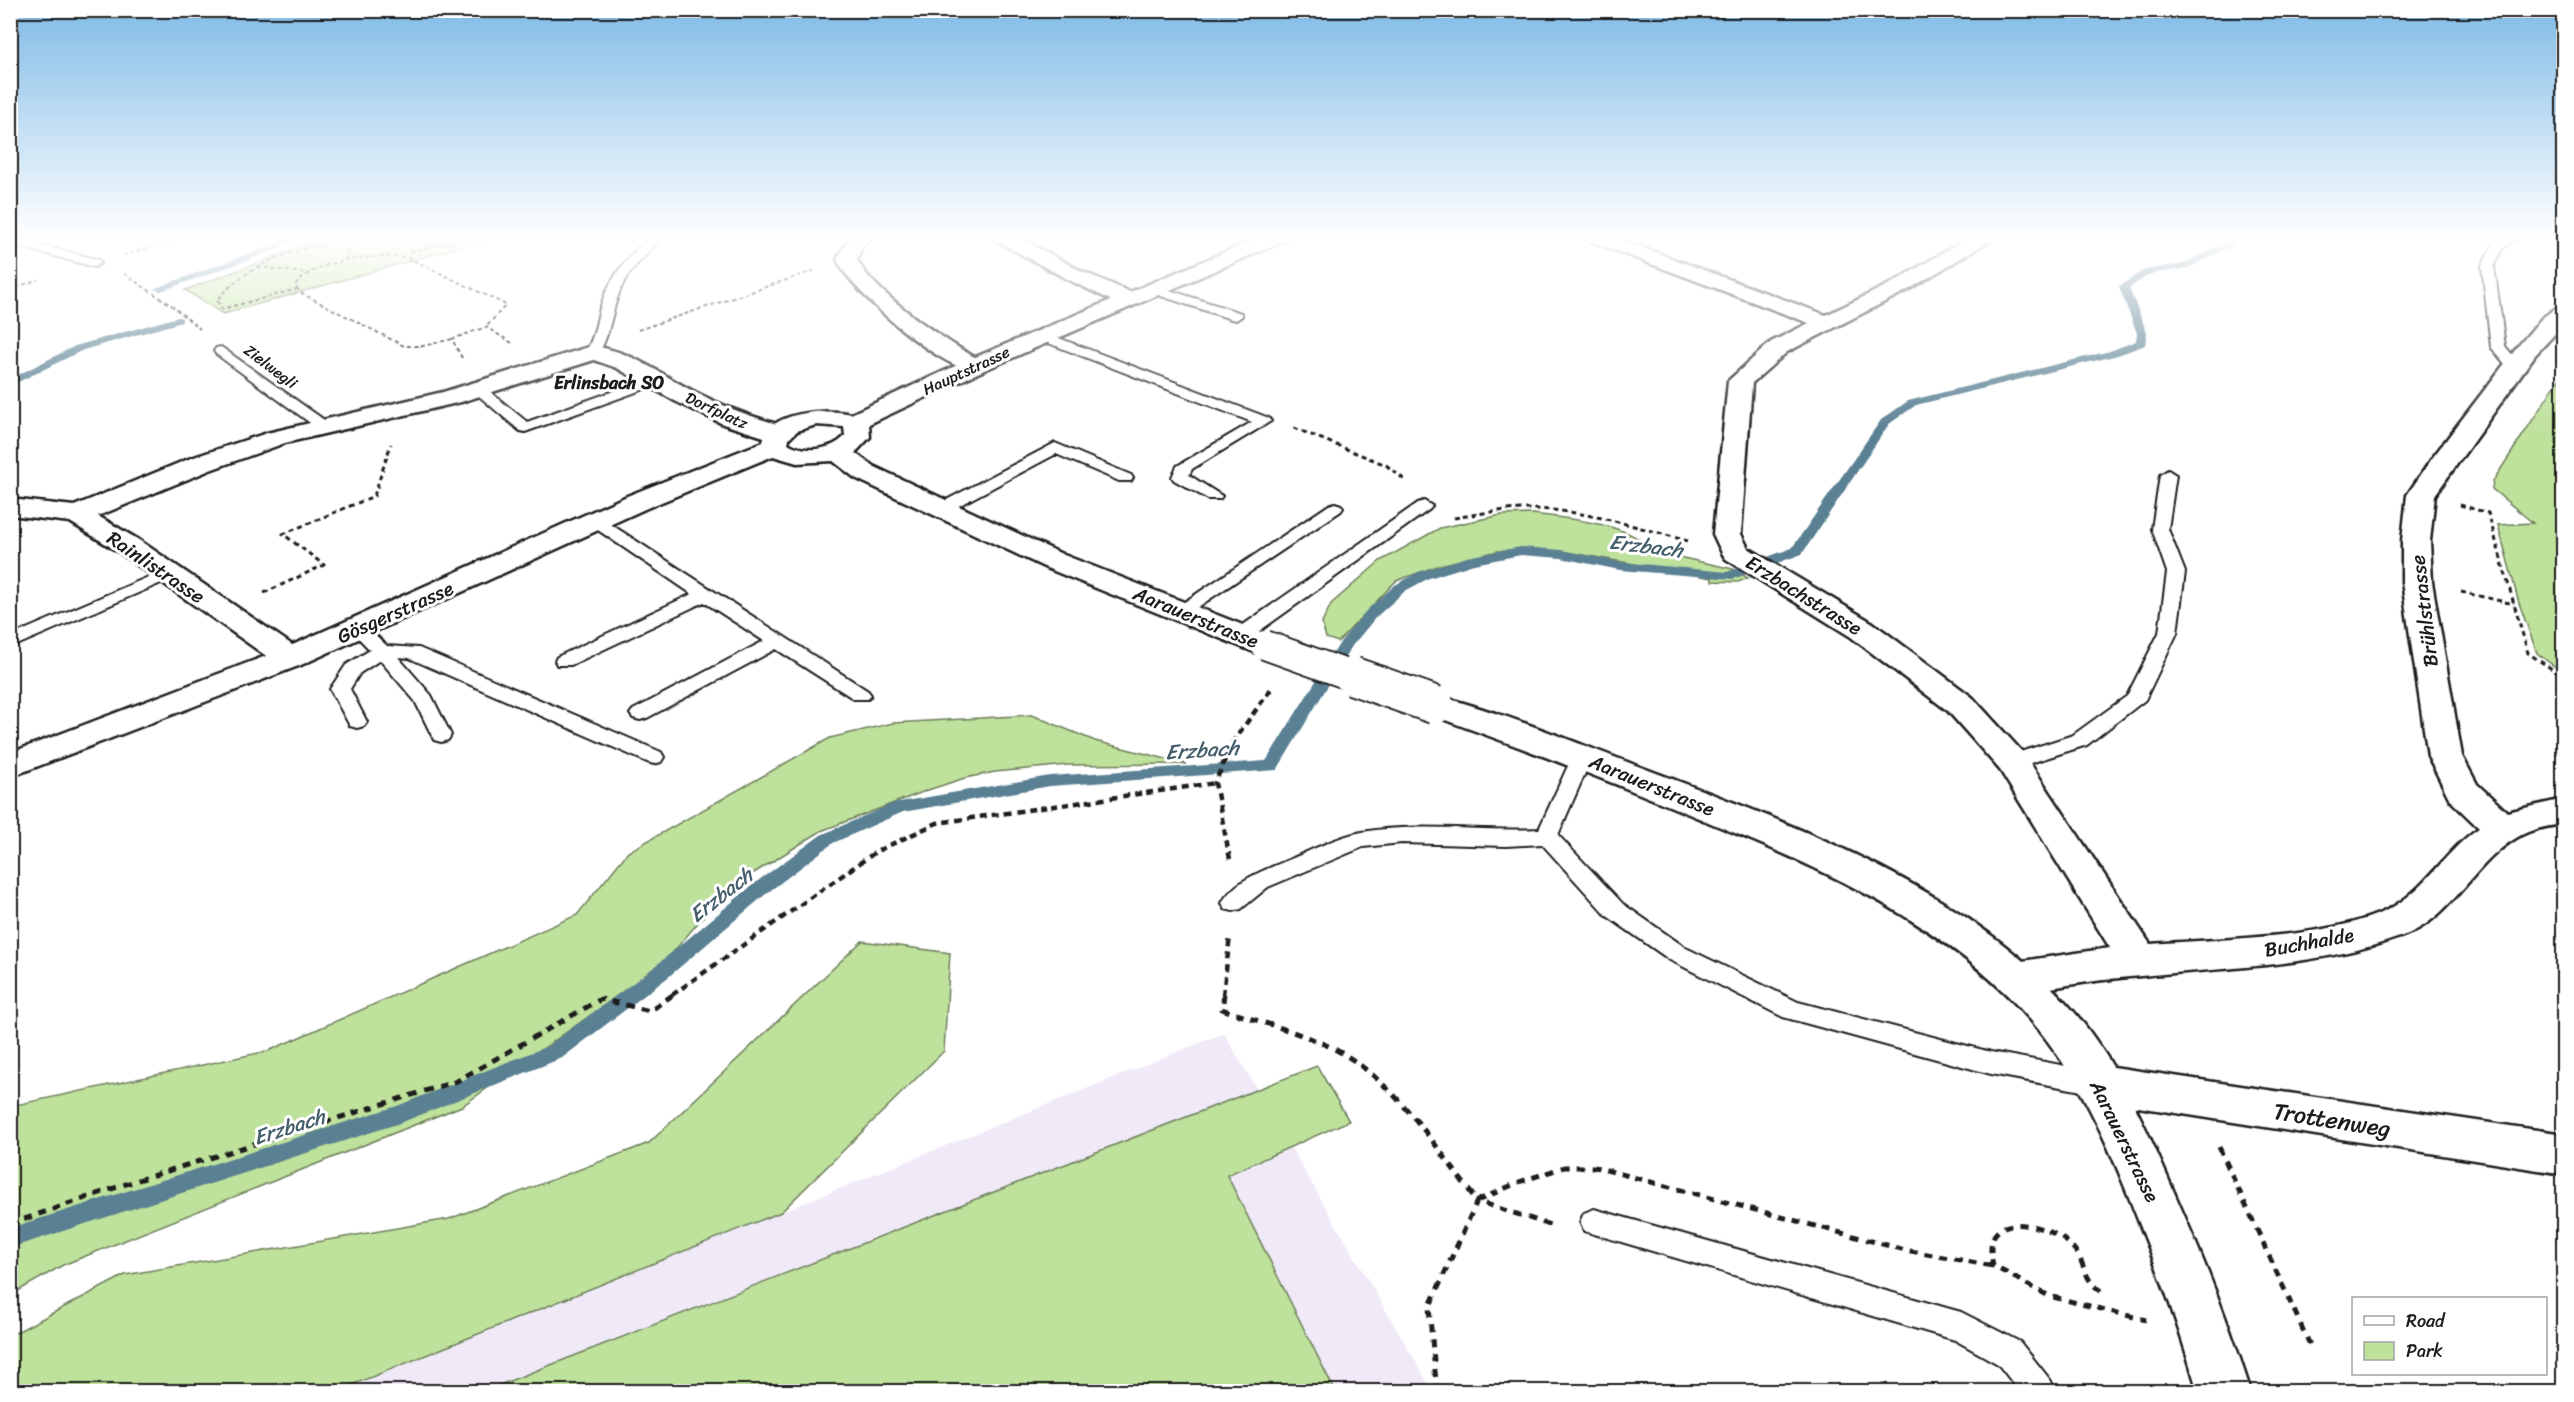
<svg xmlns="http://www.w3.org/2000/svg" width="2574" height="1402" viewBox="0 0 2574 1402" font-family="Sriracha,sans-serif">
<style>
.built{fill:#f0eaf8}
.green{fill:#bee19b;stroke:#6d7e5c;stroke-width:1.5}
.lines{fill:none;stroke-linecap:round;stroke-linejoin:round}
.stream{fill:#5a8093;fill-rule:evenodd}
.lane-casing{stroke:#1c1c1c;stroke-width:4}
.street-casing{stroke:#1c1c1c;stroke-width:5}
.secondary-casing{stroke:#1c1c1c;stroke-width:5}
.path-far3{stroke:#1c1c1c;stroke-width:2;stroke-dasharray:4 3;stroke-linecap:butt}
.path-far2{stroke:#1c1c1c;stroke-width:3;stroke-dasharray:5 4;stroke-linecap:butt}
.path-far1{stroke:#1c1c1c;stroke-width:4.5;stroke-dasharray:7 5;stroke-linecap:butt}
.path{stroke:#1c1c1c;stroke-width:5;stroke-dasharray:8 7;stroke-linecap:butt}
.lane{fill:#fff;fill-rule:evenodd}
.street{fill:#fff;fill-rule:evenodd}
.secondary{fill:#fff;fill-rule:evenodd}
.secondary-bridge-far1-casing{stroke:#1c1c1c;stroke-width:32;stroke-linecap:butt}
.secondary-bridge-casing{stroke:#1c1c1c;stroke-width:41;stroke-linecap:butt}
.secondary-bridge-far1{stroke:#fff;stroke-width:28}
.secondary-bridge{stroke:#fff;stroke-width:37}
.labels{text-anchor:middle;stroke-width:6;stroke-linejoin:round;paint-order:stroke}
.far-street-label{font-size:16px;fill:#1c1c1c;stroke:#fff}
.far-quarter-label{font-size:18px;font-weight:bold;fill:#1c1c1c;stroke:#fff}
.street-label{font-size:20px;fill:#1c1c1c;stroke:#fff}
.water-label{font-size:21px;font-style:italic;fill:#455e6c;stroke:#fff}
.near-street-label{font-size:24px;fill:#1c1c1c;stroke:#fff}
</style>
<rect width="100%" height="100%" fill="#fff"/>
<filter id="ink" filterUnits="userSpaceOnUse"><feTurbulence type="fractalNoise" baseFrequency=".0167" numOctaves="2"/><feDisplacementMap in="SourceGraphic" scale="12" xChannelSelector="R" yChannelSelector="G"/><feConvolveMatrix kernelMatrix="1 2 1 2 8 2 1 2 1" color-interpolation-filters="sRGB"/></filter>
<g filter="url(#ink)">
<path class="built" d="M 1224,1033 L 1433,1391 L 337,1392 Z"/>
<path class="green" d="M 314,236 L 498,236 L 223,314 L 185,290 L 290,251 Z
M 2563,373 L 2563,673 L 2537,653 L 2519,603 L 2498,525 L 2533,523 L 2492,489 L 2493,481 Z
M 1533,514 C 1561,518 1622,523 1642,542 L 1638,548 L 1733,569 L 1748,578 L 1738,582 L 1712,581 L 1712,578 L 1561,551 L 1529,549 L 1498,551 L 1440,565 L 1396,581 L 1338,642 L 1326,638 L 1322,623 L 1331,604 L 1380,561 L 1440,528 L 1502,515 Z
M 1032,715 L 1095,741 L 1186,764 L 1068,765 L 995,772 L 965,778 L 928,790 L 821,831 L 725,891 L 663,964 L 462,1106 L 63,1265 L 11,1295 L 11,1106 L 268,1051 L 577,915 L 628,852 L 830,738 L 893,723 Z
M 862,941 L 950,953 L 944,1051 L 781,1212 L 337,1391 L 11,1391 L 11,1335 L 125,1275 L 449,1219 L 649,1143 Z
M 1317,1066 L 1349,1121 L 1227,1175 L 1335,1391 L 484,1391 Z"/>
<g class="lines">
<path class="stream" d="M 289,236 L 299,236 L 276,250 L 161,291 L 153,289 L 270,246 Z
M 2229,236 L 2237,236 L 2232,246 L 2188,268 L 2150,274 L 2129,288 L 2147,333 L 2145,345 L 2118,355 L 1916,405 L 1889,424 L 1802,554 L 1733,579 L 1620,570 L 1561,558 L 1521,555 L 1474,564 L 1429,578 L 1405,591 L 1376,617 L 1352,646 L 1277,770 L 1050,786 L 903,812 L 833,843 L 767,893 L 667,978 L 562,1058 L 400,1123 L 10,1248 L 10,1228 L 397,1106 L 548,1046 L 653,968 L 755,883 L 821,835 L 894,803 L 1050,776 L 1266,761 L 1341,641 L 1366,611 L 1395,585 L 1419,572 L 1467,557 L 1521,547 L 1561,550 L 1620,562 L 1727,572 L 1792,548 L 1881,420 L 1908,401 L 2110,351 L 2136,341 L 2137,333 L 2119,287 L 2121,285 L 2144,270 L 2183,264 L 2225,242 Z
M 178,317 L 182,318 L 182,322 L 83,350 L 10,386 L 10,379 L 75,346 Z"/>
<defs>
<path id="lane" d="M 652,236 L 664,236 C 650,253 632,265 622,286 C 611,309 611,335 597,356 L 587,356 L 585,353 C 594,339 596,324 600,308 C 609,279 628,255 652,236 Z
M 2507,236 L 2520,236 L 2503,248 L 2494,266 L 2505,346 L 2522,367 L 2515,371 L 2510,370 L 2491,347 L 2482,266 L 2494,243 Z
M 10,237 L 99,260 L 101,263 L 95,267 L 10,244 Z
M 1153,285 L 1241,313 L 1242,316 L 1236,320 L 1231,319 L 1149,292 L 1147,289 Z
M 1043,332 L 1269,418 L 1271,421 L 1192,469 L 1189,475 L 1222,496 L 1220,499 L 1208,499 L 1174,480 L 1172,477 L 1177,466 L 1252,422 L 1038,339 L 1036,336 Z
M 221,347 L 327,422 L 329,425 L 327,428 L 317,428 L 216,354 L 214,351 L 216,348 Z
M 656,376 L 661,377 L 663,380 L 661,383 L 525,432 L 520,431 L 472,390 L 474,387 L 484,387 L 527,422 Z
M 1055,443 L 1131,475 L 1133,478 L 1131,481 L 1119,481 L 1056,454 L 947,512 L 935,512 L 933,509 L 935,506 Z
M 2168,470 L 2176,475 L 2168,529 L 2185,572 L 2177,633 L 2145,700 L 2087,745 L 2012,769 L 2005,767 L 2002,762 L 2005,757 L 2073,735 L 2127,696 L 2159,633 L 2167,572 L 2152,529 L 2160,475 Z
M 1424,501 L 1432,506 L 1430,509 L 1247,640 L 1233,640 L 1231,636 L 1233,632 L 1418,503 Z
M 1335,503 L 1341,505 L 1343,508 L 1341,511 L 1186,615 L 1174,615 L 1171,611 L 1329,505 Z
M 595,516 L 601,518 L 868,691 L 871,695 L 868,699 L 854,699 L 776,649 L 647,718 L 640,720 L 633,718 L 630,714 L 633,710 L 764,641 L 704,602 L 571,665 L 557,665 L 555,661 L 557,657 L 692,594 L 589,524 L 587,521 Z
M 167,569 L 173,570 L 176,574 L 173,578 L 10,648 L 10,636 Z
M 358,623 L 364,624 L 387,646 L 419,648 L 661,752 L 664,757 L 661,762 L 654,764 L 647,762 L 409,658 L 398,657 L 431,695 L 451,735 L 448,740 L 441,742 L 434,740 L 415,701 L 380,660 L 360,673 L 350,689 L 367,722 L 364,726 L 357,728 L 350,726 L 330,689 L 346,665 L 370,650 L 349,628 L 352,624 Z
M 1582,750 L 1589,752 L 1592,757 L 1558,835 L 1623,904 L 1686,948 L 1798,1002 L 1991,1052 L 2098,1072 L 2107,1075 L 2111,1083 L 2107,1091 L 2098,1094 L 1991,1074 L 1783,1017 L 1670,960 L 1607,916 L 1542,844 L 1506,846 L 1402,843 L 1363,847 L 1268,887 L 1241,909 L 1233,911 L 1225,909 L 1222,903 C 1233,882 1260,872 1281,863 C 1307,853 1335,837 1362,832 C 1420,822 1480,832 1539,829 L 1572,757 L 1575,752 Z
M 1594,1209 L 1961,1312 L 2020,1342 L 2051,1381 L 2055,1392 L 2020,1392 L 1998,1364 L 1955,1340 L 1584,1231 L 1580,1222 L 1584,1213 Z"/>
<path id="street" d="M 851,236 L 872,236 L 862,247 L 857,259 C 870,291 951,345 982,361 L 986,366 L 982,371 C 950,379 848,289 837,259 Z
M 992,236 L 1016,236 L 1081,271 L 1135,294 L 1138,299 L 1135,304 L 1127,305 L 1119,304 L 1067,279 L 995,240 Z
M 1584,236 L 1611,236 L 1826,315 L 1892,283 L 1971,236 L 1994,236 L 1991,240 L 1906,291 L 1787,352 L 1752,383 L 1741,534 L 1748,548 L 1873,623 L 1972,697 L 2024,754 L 2150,944 C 2215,939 2342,939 2396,905 C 2429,885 2447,849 2479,828 L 2450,800 L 2428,756 L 2402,582 L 2402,541 L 2407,495 L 2433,457 L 2519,345 L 2542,318 L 2556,308 L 2564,307 L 2564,324 L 2535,355 L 2435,495 L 2430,541 L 2432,582 L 2462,756 L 2477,784 L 2507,812 L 2564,799 L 2564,824 C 2547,826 2531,829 2516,838 C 2471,865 2452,920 2400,937 C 2316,967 2229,967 2141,976 C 2099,979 2057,987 2015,994 L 2001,989 L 1995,978 L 2001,967 L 2015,962 L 2110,948 L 2000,770 L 1948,711 L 1851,637 L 1726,559 L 1722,553 L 1713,534 L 1728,381 L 1771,342 L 1809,323 L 1587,240 Z
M 592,346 C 630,350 660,374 693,391 C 724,407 754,418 788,427 L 792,432 L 788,437 L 779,440 L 764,437 L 723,424 L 675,401 L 617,368 L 594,360 L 461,402 L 285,443 L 210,470 L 98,516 L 139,540 L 301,651 L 306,658 L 301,665 L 290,668 L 279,665 L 119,552 L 70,522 L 10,515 L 10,499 L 74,506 L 191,458 L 267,433 L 443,392 Z
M 2100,1065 L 2564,1134 L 2564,1174 L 2100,1101 L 2084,1096 L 2078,1083 L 2084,1070 Z"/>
<path id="secondary" d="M 1263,236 L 1289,236 L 1286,240 L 982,371 L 869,424 L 870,437 L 855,453 L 873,466 L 1064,555 L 1276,638 L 1281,645 L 1276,652 L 1265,654 L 1254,652 L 1044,567 L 855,478 L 833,461 L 797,463 L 773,456 L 647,508 L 301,665 L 10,777 L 10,753 L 279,651 L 627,496 L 763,442 C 767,411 828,408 851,414 L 966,361 ZM 816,425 L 844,427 L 845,436 C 832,451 804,453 788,443 L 789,439 L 797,431 Z
M 1435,695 C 1501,712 1566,739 1630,763 C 1780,820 1958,881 2068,1005 C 2117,1060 2148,1131 2177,1199 C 2205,1262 2230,1326 2251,1392 L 2198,1392 C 2181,1333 2161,1276 2138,1220 C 2112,1153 2084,1086 2039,1030 C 1953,924 1819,867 1696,817 C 1606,779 1515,745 1423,712 L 1418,705 L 1423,698 Z"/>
</defs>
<use href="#lane" class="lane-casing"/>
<use href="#street" class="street-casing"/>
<use href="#secondary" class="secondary-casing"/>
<path class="path-far3" d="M 410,252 L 472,236
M 410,252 L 417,236
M 123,255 L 192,236
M 346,260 L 350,239
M 258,267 L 307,273
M 124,274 L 171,305 L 200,329
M 10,289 L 38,280
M 298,289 L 222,309 L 217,300 C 256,254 316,244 373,236
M 638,330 L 816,270
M 452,339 L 423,346 L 404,346 L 301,293 L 295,286 C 311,259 381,253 409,258 L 506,305 L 486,327
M 462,358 L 452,339 L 486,327 L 512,343
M 1294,428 L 1298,430"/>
<path class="path-far2" d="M 1294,428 L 1386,465 L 1406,481
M 2460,505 L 2488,513 L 2528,653 L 2564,677
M 1454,518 C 1478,514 1503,509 1528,509 C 1583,509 1636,527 1688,541
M 2461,592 L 2514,604
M 264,593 L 324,565 L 283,534 L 374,496 L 391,444"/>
<path class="path-far1" d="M 1230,859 L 1215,783 L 1232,743 L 1271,689
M 672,995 L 877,851 L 937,823 L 1215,783
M 1223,995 L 1230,936"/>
<path class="path" d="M 1224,994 L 1222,1009 C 1256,1021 1293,1030 1326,1045 C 1390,1073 1436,1147 1477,1201 L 1519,1182 L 1564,1167 L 1595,1167 L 1905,1250 L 1993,1266
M 2219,1147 L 2310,1345
M 10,1224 L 132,1182 L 457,1081 L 601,999 L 650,1011 L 674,994
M 2101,1291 C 2083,1280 2086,1264 2074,1249 C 2062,1232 2016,1215 1998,1231 C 1988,1240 1991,1254 1993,1266 L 2049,1296 L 2146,1320
M 1437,1392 L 1429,1308 L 1477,1201 L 1556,1227"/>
<use href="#lane" class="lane"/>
<use href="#street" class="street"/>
<use href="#secondary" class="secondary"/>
<defs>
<path id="secondary-bridge-far1" d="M 1265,645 L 1357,678"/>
<path id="secondary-bridge" d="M 1353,676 L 1435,705"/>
</defs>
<use href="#secondary-bridge-far1" class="secondary-bridge-far1-casing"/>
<use href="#secondary-bridge" class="secondary-bridge-casing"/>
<use href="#secondary-bridge-far1" class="secondary-bridge-far1"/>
<use href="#secondary-bridge" class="secondary-bridge"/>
</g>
</g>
<linearGradient id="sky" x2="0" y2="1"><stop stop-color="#7fbae6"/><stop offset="0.55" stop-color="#fff"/><stop offset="1" stop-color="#fff" stop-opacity="0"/></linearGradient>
<rect width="2574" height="432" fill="url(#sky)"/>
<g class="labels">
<g class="far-street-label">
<text transform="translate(271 366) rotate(37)" y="6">Zielwegli</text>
<text transform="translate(966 370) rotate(-25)" y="6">Hauptstrasse</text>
<text transform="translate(717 410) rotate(25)" y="6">Dorfplatz</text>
</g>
<g class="far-quarter-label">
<text x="609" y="389">Erlinsbach SO</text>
</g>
<g class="street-label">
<text transform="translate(156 567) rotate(34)" y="7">Rainlistrasse</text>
<text transform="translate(1804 595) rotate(32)" y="7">Erzbachstrasse</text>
<text transform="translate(2424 611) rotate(-97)" y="7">Brühlstrasse</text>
<text transform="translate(395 612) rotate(-24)" y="7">Gösgerstrasse</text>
<text transform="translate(1196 617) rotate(22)" y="7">Aarauerstrasse</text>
<text transform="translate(1652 785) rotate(22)" y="7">Aarauerstrasse</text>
<text transform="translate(2309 942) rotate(-10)" y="7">Buchhalde</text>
<text transform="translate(2125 1141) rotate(64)" y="7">Aarauerstrasse</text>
</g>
<g class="water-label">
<text transform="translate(1646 546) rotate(7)" y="7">Erzbach</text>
<text transform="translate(1202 750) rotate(-4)" y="7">Erzbach</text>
<text transform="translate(721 895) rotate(-38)" y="7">Erzbach</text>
<text transform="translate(289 1127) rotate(-18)" y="7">Erzbach</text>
</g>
<g class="near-street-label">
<text transform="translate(2332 1120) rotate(9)" y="8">Trottenweg</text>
</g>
</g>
<rect width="2574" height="1402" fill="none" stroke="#fff" stroke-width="36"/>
<rect x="18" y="18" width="2538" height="1366" fill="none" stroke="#1c1c1c" stroke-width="2" filter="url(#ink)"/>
<rect x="2352" y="1297" width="195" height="78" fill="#ffffff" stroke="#a4a4a4" stroke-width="1.5"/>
<rect x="2364" y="1316" width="30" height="9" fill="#ffffff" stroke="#a4a4a4" stroke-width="1.5"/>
<text x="2406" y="1327" font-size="18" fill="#1c1c1c">Road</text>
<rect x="2364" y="1342" width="30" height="18" fill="#bee19b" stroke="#a4a4a4" stroke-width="1.5"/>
<text x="2406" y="1357" font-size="18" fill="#1c1c1c">Park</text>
</svg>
